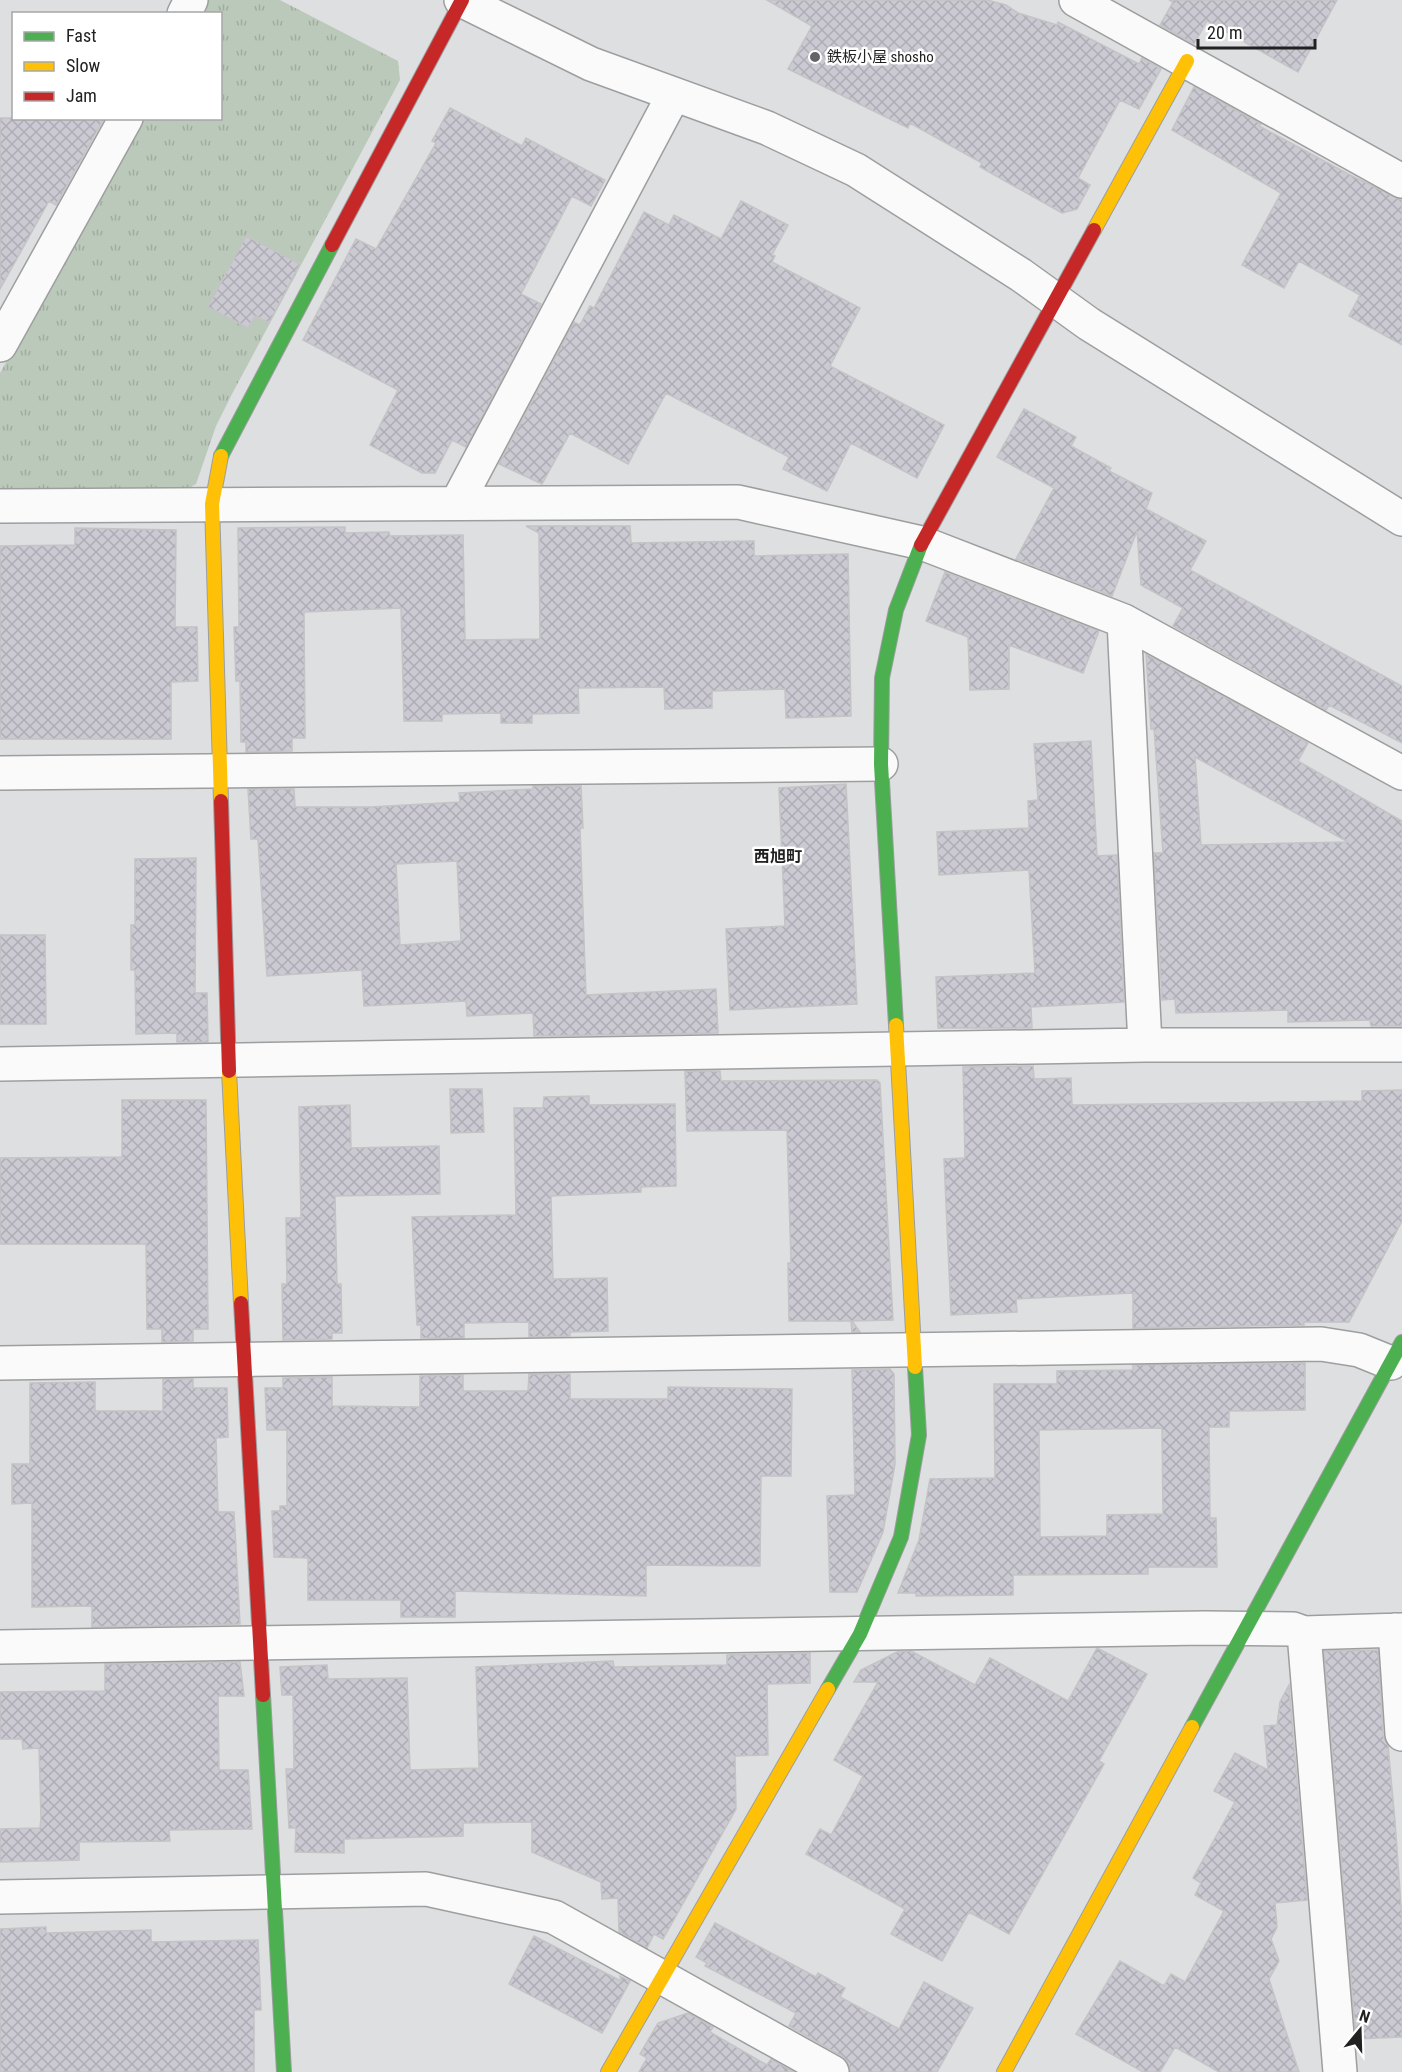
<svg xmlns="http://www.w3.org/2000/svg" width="1402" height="2072" viewBox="0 0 1402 2072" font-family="'Roboto Condensed','Noto Sans JP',sans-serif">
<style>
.park{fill:url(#park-tufts)}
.building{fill:url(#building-cross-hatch);stroke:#c4c4c6;stroke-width:1.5;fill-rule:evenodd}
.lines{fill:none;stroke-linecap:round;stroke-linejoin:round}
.street-casing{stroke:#9d9e9f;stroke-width:36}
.fast-casing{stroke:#9d9e9f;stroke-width:16}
.slow-casing{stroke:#9d9e9f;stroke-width:16}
.jam-casing{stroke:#9d9e9f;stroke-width:16}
.street{stroke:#fafafa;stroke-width:33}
.fast{stroke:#4caf50;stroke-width:14}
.slow{stroke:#ffc107;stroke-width:14}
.jam{stroke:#c62828;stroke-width:14}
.poi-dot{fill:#636465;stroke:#fff;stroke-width:2}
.labels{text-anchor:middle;stroke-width:5;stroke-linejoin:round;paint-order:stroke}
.poi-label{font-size:15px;fill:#212122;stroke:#fff;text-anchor:start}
.neighbourhood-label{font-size:16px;font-weight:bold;fill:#212122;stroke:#fff}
</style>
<defs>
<pattern id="park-tufts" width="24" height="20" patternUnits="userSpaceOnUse" patternTransform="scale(1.5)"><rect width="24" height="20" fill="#bbc9ba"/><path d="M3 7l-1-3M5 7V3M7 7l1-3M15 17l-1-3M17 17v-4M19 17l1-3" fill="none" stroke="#a0aca0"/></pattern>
<pattern id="building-cross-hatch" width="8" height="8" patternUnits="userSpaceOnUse" patternTransform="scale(1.5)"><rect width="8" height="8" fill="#cbc9d2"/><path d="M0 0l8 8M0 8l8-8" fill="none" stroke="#aeacb4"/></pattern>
</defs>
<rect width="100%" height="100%" fill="#dedfe1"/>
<path class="park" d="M 209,0 L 280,0 L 398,61 L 400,80 L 232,394 L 216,426 L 196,484 L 187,489 L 0,488 L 0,373 L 141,119 L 220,118 L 220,14 L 201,13 Z"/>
<path class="building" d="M 767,0 L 987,0 L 1006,5 L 1018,13 L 1057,25 L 1058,22 L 1139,64 L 1142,58 L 1161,69 L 1139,109 L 1120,100 L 1078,178 L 1090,185 L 1077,209 L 1062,213 L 980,167 L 982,163 L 910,123 L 908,128 L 788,69 L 812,26 Z
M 1169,0 L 1337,0 L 1298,72 L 1207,21 L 1194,44 L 1160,25 L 1173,2 Z
M 1194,87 L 1261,124 L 1259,126 L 1352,176 L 1402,200 L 1402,345 L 1349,316 L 1360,295 L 1299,261 L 1284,288 L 1242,265 L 1281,193 L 1172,130 Z
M 450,108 L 522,146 L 526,138 L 605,180 L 591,206 L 572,196 L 521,294 L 541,304 L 466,447 L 452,440 L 435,473 L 422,473 L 370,445 L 398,390 L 303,340 L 356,239 L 376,249 L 436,143 L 432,141 Z
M 0,118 L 104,118 L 56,205 L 49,201 L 0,289 Z
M 741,201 L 788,225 L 772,255 L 775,256 L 772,262 L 860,308 L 830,366 L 944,425 L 917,478 L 851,443 L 827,491 L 783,469 L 789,457 L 666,393 L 628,464 L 570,433 L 542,484 L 499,464 L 574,322 L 580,325 L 590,306 L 594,308 L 644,212 L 669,225 L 674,215 L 721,239 Z
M 246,236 L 300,264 L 269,323 L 255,316 L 248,328 L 208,307 Z
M 1024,409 L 1076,437 L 1071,446 L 1111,468 L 1109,471 L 1152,493 L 1146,509 L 1206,541 L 1190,570 L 1402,686 L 1402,743 L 1329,705 L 1326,710 L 1173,626 L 1183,608 L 1141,585 L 1137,531 L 1112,596 L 1016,559 L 1054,488 L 997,457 Z
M 526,526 L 630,526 L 631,543 L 754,541 L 754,556 L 848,554 L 851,716 L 786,718 L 785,689 L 712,691 L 712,708 L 665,709 L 664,687 L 578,688 L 579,713 L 532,714 L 532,723 L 501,723 L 501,713 L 442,714 L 442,721 L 404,721 L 401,608 L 304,612 L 305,738 L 292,738 L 292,751 L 246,752 L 246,742 L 241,742 L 240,681 L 236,681 L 234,627 L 239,627 L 238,528 L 345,527 L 345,533 L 389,532 L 390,536 L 463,535 L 465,640 L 540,639 L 539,533 Z
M 75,528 L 176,530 L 175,627 L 197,627 L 198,681 L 171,682 L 171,739 L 0,739 L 0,546 L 75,545 Z
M 945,572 L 1099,631 L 1083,673 L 1009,645 L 1009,689 L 970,690 L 968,637 L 926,621 Z
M 1146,654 L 1308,743 L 1298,761 L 1402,821 L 1402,1026 L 1371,1026 L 1370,1020 L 1288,1022 L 1288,1010 L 1176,1013 L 1175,999 L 1162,1000 L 1154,853 L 1163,853 L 1154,728 L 1151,729 ZM 1195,757 L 1348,842 L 1201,845 Z
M 1091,741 L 1097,856 L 1117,855 L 1124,1002 L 1031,1007 L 1032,1028 L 938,1028 L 936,977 L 1035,973 L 1029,870 L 939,875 L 937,832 L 1029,828 L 1028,801 L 1038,800 L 1034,744 Z
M 846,784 L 857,1004 L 730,1010 L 726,929 L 785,926 L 779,788 Z
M 533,786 L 581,786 L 583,828 L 580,828 L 586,995 L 716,989 L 718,1033 L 534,1036 L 533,1013 L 467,1016 L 466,1001 L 364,1006 L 362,970 L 267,976 L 258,839 L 251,839 L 248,789 L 294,789 L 295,807 L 370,807 L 460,802 L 459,793 L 533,789 ZM 457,861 L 461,941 L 400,945 L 396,864 Z
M 196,858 L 195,993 L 207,993 L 208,1042 L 177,1042 L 177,1033 L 136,1034 L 135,970 L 131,970 L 131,925 L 135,925 L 135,859 Z
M 0,935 L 45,935 L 46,1024 L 0,1024 Z
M 1033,1066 L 1034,1079 L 1071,1078 L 1072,1105 L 1362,1101 L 1362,1091 L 1402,1090 L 1402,1221 L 1349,1322 L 1304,1322 L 1304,1325 L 1133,1328 L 1133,1293 L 1016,1299 L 1017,1312 L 951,1315 L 944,1159 L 965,1158 L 963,1067 Z
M 685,1071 L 720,1071 L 721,1081 L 877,1080 L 880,1083 L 893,1320 L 852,1321 L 860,1332 L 852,1332 L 851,1321 L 789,1321 L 788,1263 L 791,1263 L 787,1130 L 687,1131 Z
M 450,1089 L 482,1089 L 484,1132 L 451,1133 Z
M 589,1096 L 589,1105 L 675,1104 L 676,1186 L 641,1187 L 641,1192 L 551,1196 L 553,1279 L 607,1278 L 608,1331 L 570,1332 L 570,1336 L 529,1337 L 529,1322 L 464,1323 L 464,1338 L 421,1338 L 421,1325 L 417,1325 L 412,1217 L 516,1215 L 514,1108 L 543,1108 L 544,1097 Z
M 122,1100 L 206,1100 L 208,1329 L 193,1329 L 193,1341 L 162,1342 L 162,1329 L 147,1329 L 146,1244 L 0,1244 L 0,1158 L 122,1157 Z
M 350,1105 L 351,1148 L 439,1146 L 440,1194 L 335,1196 L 337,1284 L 341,1284 L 342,1333 L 332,1333 L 332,1339 L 283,1340 L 282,1284 L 287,1284 L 286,1218 L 301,1218 L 299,1107 Z
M 1305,1363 L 1305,1410 L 1229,1411 L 1229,1427 L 1209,1427 L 1210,1518 L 1216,1518 L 1217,1567 L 1148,1567 L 1148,1574 L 1013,1575 L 1013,1595 L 916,1596 L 916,1593 L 898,1593 L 919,1540 L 930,1479 L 995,1478 L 994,1384 L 1057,1384 L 1057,1371 L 1133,1370 L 1133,1365 ZM 1162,1428 L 1163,1514 L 1107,1515 L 1107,1536 L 1040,1537 L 1039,1430 Z
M 890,1369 L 894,1374 L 895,1464 L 883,1532 L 857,1592 L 830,1592 L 827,1496 L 855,1495 L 852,1370 Z
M 529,1374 L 570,1374 L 570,1399 L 668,1399 L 668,1387 L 792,1389 L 791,1476 L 761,1476 L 760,1566 L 646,1565 L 646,1596 L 455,1591 L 455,1617 L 401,1617 L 401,1600 L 308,1600 L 308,1558 L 274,1557 L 272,1511 L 280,1511 L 280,1506 L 287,1506 L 287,1430 L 267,1430 L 265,1388 L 283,1388 L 283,1378 L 332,1377 L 332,1406 L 420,1407 L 420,1376 L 463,1375 L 463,1391 L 528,1391 Z
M 163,1379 L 193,1379 L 193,1388 L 227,1388 L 228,1437 L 216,1438 L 218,1512 L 234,1512 L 240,1624 L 92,1627 L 92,1606 L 32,1607 L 32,1503 L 12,1504 L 12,1464 L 30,1464 L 30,1383 L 95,1382 L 95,1411 L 163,1411 Z
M 1097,1648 L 1147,1674 L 1099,1761 L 1104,1764 L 1009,1934 L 969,1912 L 942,1961 L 891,1934 L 905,1909 L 806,1854 L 820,1829 L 831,1835 L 863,1776 L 834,1760 L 878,1682 L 854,1682 L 861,1670 L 897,1652 L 911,1651 L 975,1685 L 990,1658 L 1068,1701 Z
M 1378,1650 L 1383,1735 L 1388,1746 L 1395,1821 L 1402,1921 L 1402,2037 L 1356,2039 L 1324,1651 Z
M 810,1653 L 810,1683 L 767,1684 L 768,1755 L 735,1756 L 736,1809 L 663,1939 L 654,1934 L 647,1948 L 619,1932 L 618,1898 L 602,1899 L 601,1882 L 532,1852 L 532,1822 L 463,1823 L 463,1836 L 344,1839 L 344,1853 L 295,1852 L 296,1828 L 289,1828 L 286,1769 L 294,1769 L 293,1695 L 282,1695 L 280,1667 L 327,1665 L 328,1679 L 407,1678 L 410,1770 L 479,1768 L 476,1667 L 613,1661 L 614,1667 L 727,1665 L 727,1655 Z
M 240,1662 L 244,1696 L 218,1696 L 219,1770 L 248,1770 L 252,1829 L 169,1830 L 170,1841 L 79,1842 L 79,1860 L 0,1862 L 0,1829 L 40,1828 L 41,1818 L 39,1748 L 23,1749 L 22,1739 L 0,1739 L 0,1692 L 105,1691 L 105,1664 Z
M 1289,1685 L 1307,1900 L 1275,1903 L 1277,1927 L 1271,1939 L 1279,1961 L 1269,1979 L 1299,2072 L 1219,2072 L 1175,2047 L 1160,2072 L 1143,2072 L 1076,2034 L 1120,1961 L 1164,1986 L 1171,1974 L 1185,1982 L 1224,1911 L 1195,1895 L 1201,1883 L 1193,1878 L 1235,1802 L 1214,1791 L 1235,1753 L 1268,1770 L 1264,1726 L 1277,1725 L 1280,1702 Z
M 715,1923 L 816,1977 L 818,1973 L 845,1988 L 840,1997 L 899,2029 L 924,1982 L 973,2008 L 937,2072 L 851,2072 L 848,2063 L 842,2056 L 789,2026 L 796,2013 L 705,1966 L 707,1963 L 696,1957 Z
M 46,1927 L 46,1933 L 151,1930 L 151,1942 L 258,1940 L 261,2010 L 254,2010 L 254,2072 L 0,2072 L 0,1929 Z
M 534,1936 L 621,1981 L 620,1976 L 630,1981 L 602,2033 L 509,1984 Z
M 688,2013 L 713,2027 L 710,2032 L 767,2065 L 771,2059 L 794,2072 L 639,2072 L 647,2058 L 640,2054 L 658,2023 Z"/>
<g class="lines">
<defs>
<path id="street" d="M 461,0 L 591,64 L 767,128 L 856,170 L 1021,275 L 1089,324 L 1402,519
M 1076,0 L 1402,181
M 184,14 L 191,0
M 0,345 L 126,118
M 457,503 L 673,96
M 0,506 L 738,502 L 922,543 L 1124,621 L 1402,773
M 1124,621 L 1145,1045
M 0,773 L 881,764
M 0,1064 L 1145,1045 L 1402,1045
M 0,1363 L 1321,1344 L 1359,1350 L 1391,1363
M 1395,1630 L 1402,1734
M 1304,1633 L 1340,2072
M 0,1647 L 1204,1628 L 1293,1629 L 1304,1633 L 1402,1630
M 0,1897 L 426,1889 L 554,1917 L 832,2072"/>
<path id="fast" d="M 221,456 L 332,245
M 896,1025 L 881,764 L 882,678 L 896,610 L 921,545
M 828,1689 L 860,1634 L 901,1537 L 919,1435 L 915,1367
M 263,1695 L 284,2072
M 1192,1727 L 1402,1342"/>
<path id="slow" d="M 1094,230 L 1187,61
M 221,801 L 212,504 L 221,456
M 896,1025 L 915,1367
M 229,1071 L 241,1303
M 608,2072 L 828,1689
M 1004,2072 L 1192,1727"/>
<path id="jam" d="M 332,245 L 462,0
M 921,545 L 1094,230
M 221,801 L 229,1071
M 241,1303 L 263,1695"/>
</defs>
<use href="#street" class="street-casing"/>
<use href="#fast" class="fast-casing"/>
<use href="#slow" class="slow-casing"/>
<use href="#jam" class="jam-casing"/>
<use href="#street" class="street"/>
<use href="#fast" class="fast"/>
<use href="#slow" class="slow"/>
<use href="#jam" class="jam"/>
</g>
<circle class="poi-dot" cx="815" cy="57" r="6"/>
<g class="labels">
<g class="poi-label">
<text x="827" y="62">鉄板小屋 shosho</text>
</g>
<g class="neighbourhood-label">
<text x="778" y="862">西旭町</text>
</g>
</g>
<rect x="12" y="12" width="210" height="108" fill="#ffffff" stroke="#a6a6a7" stroke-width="1.5"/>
<rect x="24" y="32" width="30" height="9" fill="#4caf50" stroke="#a6a6a7" stroke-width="1.5"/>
<text x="66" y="42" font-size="18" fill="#212122">Fast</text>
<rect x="24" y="62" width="30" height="9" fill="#ffc107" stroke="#a6a6a7" stroke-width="1.5"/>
<text x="66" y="72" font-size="18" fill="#212122">Slow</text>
<rect x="24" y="92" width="30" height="9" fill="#c62828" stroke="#a6a6a7" stroke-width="1.5"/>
<text x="66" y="102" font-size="18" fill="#212122">Jam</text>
<g transform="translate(1360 2030) rotate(19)" stroke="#ffffff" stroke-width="4.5" paint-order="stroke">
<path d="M0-4.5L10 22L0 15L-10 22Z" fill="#212122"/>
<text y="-9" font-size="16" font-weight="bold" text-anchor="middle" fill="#212122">N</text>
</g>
<path d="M1198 39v9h117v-9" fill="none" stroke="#212122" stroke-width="3"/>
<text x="1207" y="39" font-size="18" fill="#212122" stroke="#ffffff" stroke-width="4.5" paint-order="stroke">20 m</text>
</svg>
